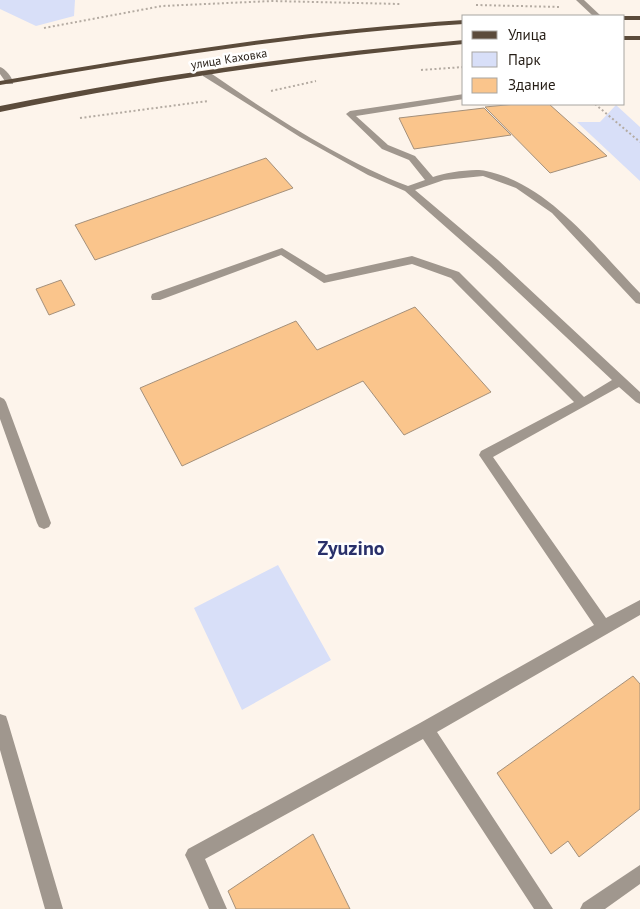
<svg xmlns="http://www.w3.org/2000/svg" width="640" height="909" viewBox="0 0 640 909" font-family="'PT Sans',sans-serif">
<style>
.green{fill:#d8dff8}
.building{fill:#fac58c;stroke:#a4907b}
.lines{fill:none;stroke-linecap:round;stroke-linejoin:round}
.path{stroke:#b4aba2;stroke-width:2;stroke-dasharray:2 2.5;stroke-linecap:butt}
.minor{fill:#a0978e;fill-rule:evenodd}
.major{fill:#5b4b3b;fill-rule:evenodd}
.labels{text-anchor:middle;stroke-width:5;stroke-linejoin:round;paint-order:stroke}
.far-street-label{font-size:12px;fill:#251d15;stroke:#fff}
.district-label{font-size:20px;font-weight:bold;fill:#29306a;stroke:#fff}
</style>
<rect width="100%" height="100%" fill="#fdf4eb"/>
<path class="green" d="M 0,0 L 75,0 L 74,16 L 36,26 L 0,9 Z
M 616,105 L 640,127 L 640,181 L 577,122 L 600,122 Z
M 278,565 L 331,660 L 242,710 L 194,608 Z"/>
<path class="building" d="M 516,104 L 549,104 L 607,156 L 550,173 L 485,107 Z
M 484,108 L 511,135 L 414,149 L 399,118 Z
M 266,158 L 293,188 L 95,260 L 75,225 Z
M 61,280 L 75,305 L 49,315 L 36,289 Z
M 415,307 L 491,392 L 404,435 L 363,381 L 182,466 L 140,388 L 296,321 L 317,350 Z
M 633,676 L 640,684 L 640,809 L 579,857 L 568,841 L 551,854 L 497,773 Z
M 313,834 L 350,909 L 236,909 L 228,891 Z"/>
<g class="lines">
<path class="path" d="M 476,5 L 560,7
M 44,28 L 162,6 L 272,1 L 400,4
M 421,70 L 464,67
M 271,91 L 316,81
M 595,104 L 640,142
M 80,118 L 208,101"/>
<path class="minor" d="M 576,0 L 584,0 L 601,16 L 593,16 Z
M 0,67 C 5,68 14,79 13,84 L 7,84 L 0,74 Z
M 203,72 L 209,72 C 270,114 340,160 408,186 L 425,180 L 409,160 L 382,149 L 346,114 L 350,111 L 464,94 L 464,99 L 356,116 L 388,145 L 415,156 L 433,177 C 445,173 474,168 486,171 C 549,184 597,249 640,293 L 640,304 L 636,303 L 552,213 L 516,188 L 483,176 L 444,180 L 415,190 L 498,260 L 640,392 L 640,404 L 636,402 L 619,387 L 493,457 L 606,618 L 640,600 L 640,615 L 437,732 L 553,909 L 534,909 L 423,739 L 205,859 L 227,909 L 209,909 L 188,861 L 185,855 L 188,849 L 420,723 L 594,625 L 479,455 L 481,451 L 574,402 L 451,278 L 412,264 L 324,283 L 281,255 L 160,300 L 152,300 L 151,297 L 152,294 L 282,248 L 326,275 L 412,256 L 459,272 L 584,397 L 612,380 L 490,266 L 405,191 L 368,175 L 300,137 L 203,76 Z
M 0,397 L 4,399 L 6,402 L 51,523 L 49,527 L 44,529 L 39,527 L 37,523 L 0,419 Z
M 0,714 L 6,716 L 8,722 L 63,909 L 45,909 L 0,750 Z
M 640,865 L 640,884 L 605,909 L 580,909 L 583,903 Z"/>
<path class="major" d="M 622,16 L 640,16 L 640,20 L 624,20 Z
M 464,20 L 464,24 C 308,34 154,58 0,85 L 0,81 C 154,54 308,30 464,20 Z
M 624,36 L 640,36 L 640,40 L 624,40 Z
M 464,40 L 464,44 C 309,58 153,80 0,112 L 0,106 C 153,75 309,54 464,40 Z"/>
</g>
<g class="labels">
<g class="far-street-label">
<text transform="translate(229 59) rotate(-9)" y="4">улица Каховка</text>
</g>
<g class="district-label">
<text x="351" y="555">Zyuzino</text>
</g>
</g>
<rect x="462" y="15" width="162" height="90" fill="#ffffff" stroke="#a8a5a1"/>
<rect x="472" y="31" width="25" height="8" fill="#5b4b3b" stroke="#a8a5a1"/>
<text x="508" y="40" font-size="15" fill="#251d15">Улица</text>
<rect x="472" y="52" width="25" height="15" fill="#d8dff8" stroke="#a8a5a1"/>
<text x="508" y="65" font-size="15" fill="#251d15">Парк</text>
<rect x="472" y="78" width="25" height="15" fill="#fac58c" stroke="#a8a5a1"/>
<text x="508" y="90" font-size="15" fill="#251d15">Здание</text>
</svg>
